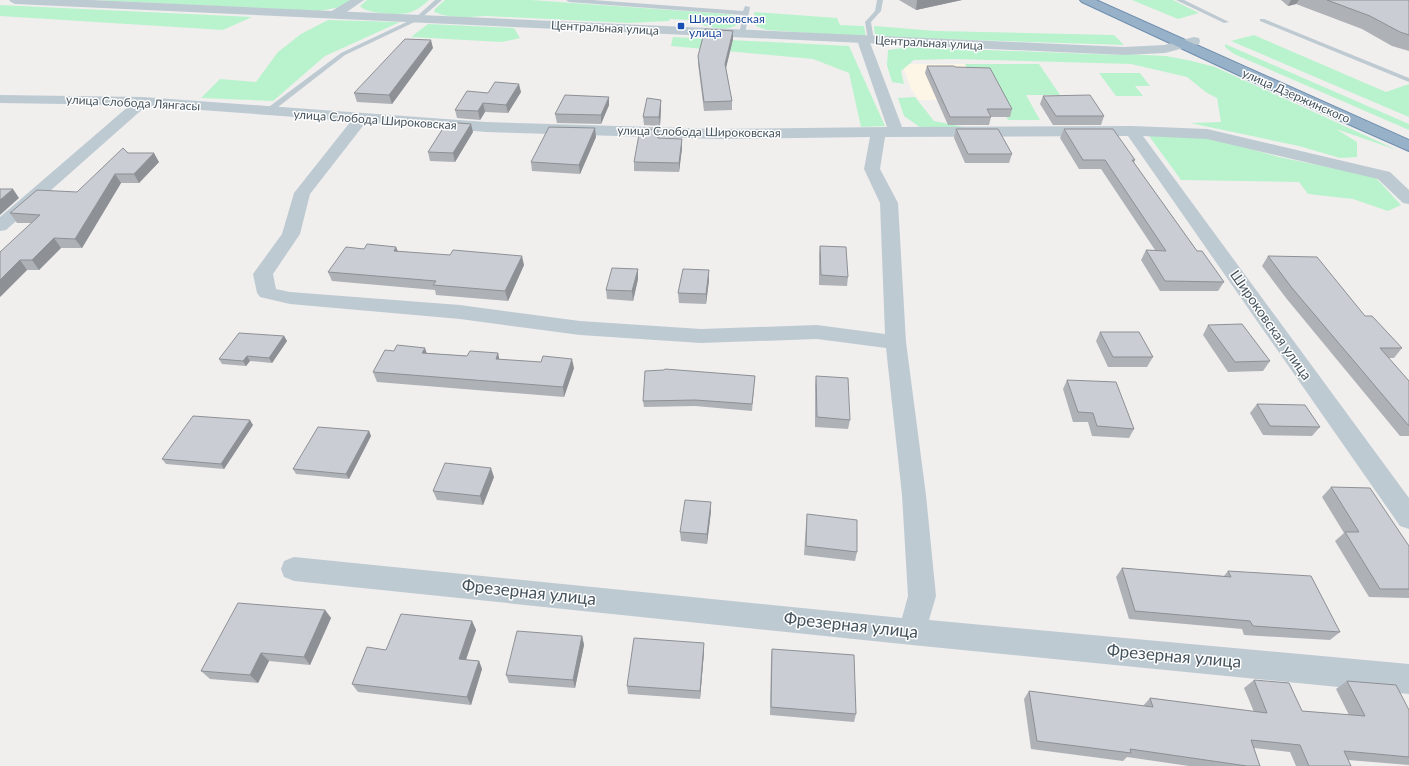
<svg xmlns="http://www.w3.org/2000/svg" width="1409" height="766" viewBox="0 0 1409 766" font-family="Lato,sans-serif">
<style>
.commercial{fill:#fdf6e6}
.green{fill:#b9f3cd}
.lines{fill:none;stroke-linecap:round;stroke-linejoin:round}
.trunk-casing{stroke:#6d8ead;stroke-width:2}
.service{fill:#becad2;fill-rule:evenodd}
.minor{fill:#becad2;fill-rule:evenodd}
.tertiary{fill:#becad2;fill-rule:evenodd}
.trunk{fill:#97b1c8;fill-rule:evenodd}
.wall{fill:#aeb1b6}
.shaded-wall{fill:#8d9094}
.building{fill:#caced4;stroke:#8d9094}
.transit-dot{fill:#1a4fb4;stroke:#fff;stroke-width:1.5}
.labels{text-anchor:middle;stroke-width:3;stroke-linejoin:round;paint-order:stroke}
.far-transit-label{font-size:12px;fill:#164399;stroke:#fff;text-anchor:start}
.far-street-label{font-size:12px;fill:#45535d;stroke:#fff}
.street-label{font-size:14px;fill:#45535d;stroke:#fff}
.near-street-label{font-size:17px;fill:#45535d;stroke:#fff}
</style>
<rect width="100%" height="100%" fill="#f1eeee"/>
<path class="commercial" d="M 902,64 L 965,64 L 969,72 L 1005,100 L 919,100 L 911,89 Z"/>
<path class="green" d="M 94,0 L 353,0 L 341,7 L 319,11 Z
M 367,0 L 429,0 C 424,4 418,10 411,12 C 402,16 366,14 360,6 Z
M 445,0 L 531,0 L 727,14 L 737,16 L 739,20 L 737,25 C 723,33 705,25 691,22 L 691,20 L 670,19 L 669,21 L 628,23 L 486,16 C 469,17 450,19 434,12 L 435,9 Z
M 1132,0 L 1173,0 L 1199,13 L 1178,19 Z
M 0,5 L 252,17 L 223,30 L 0,16 Z
M 754,12 L 837,18 L 840,25 L 864,26 L 866,37 L 767,30 L 756,26 Z
M 328,20 L 400,22 L 325,56 L 273,101 L 201,98 L 220,79 L 256,82 L 278,52 L 301,34 Z
M 428,24 L 514,28 L 520,38 L 502,42 L 411,37 Z
M 874,26 L 936,31 L 1114,35 L 1124,45 L 875,37 Z
M 1254,35 L 1386,92 L 1409,84 L 1409,117 L 1231,41 Z
M 673,37 L 849,46 L 885,126 L 861,127 L 849,73 L 813,59 L 671,46 Z
M 1225,44 L 1409,124 L 1409,130 L 1234,54 L 1225,47 Z
M 909,47 L 1119,55 L 1125,54 L 1166,56 L 1192,61 L 1215,67 L 1397,150 L 1336,129 L 1357,142 L 1357,157 L 1340,158 L 1299,146 L 1190,123 L 1221,122 L 1217,98 L 1207,93 L 1187,77 L 1131,64 L 953,59 L 914,60 L 901,71 L 904,84 L 892,82 L 887,65 L 888,50 Z
M 965,64 L 1039,64 L 1060,95 L 1026,95 L 1040,120 L 1008,120 L 997,100 L 969,72 Z
M 1099,73 L 1140,73 L 1150,86 L 1135,86 L 1143,96 L 1116,96 Z
M 915,97 L 934,121 L 969,128 L 921,128 L 904,116 L 898,98 Z
M 1149,136 L 1197,136 L 1239,146 L 1279,157 L 1375,177 L 1401,205 L 1388,211 L 1353,199 L 1308,194 L 1299,182 L 1181,180 Z"/>
<g class="lines">
<defs>
<path id="trunk" d="M 1080,0 L 1096,0 L 1409,140 L 1409,151 L 1260,85 L 1082,2 Z"/>
</defs>
<use href="#trunk" class="trunk-casing"/>
<path class="service" d="M 435,0 L 442,0 L 419,20 L 345,55 L 269,114 L 266,114 L 262,112 L 341,53 L 415,18 Z
M 566,0 L 593,0 L 743,11 L 745,6 L 750,7 L 745,34 L 742,36 L 739,34 L 743,15 L 569,2 Z
M 877,0 L 883,0 L 881,11 L 871,22 L 874,40 L 871,42 L 868,40 L 865,22 L 875,11 Z
M 1176,0 L 1184,0 L 1229,22 L 1224,23 Z
M 1260,19 L 1264,19 L 1409,78 L 1409,82 L 1260,21 Z"/>
<path class="minor" d="M 350,0 L 364,0 L 338,18 L 330,18 L 328,15 L 330,12 Z
M 863,36 L 868,37 L 869,40 L 902,127 L 1132,126 L 1207,129 L 1390,172 L 1409,190 L 1409,204 L 1403,203 L 1378,179 L 1207,139 L 1143,136 L 1409,498 L 1409,529 L 1400,526 L 1128,136 L 885,137 L 880,169 L 898,203 L 906,342 L 926,495 L 936,596 L 929,620 L 1409,664 L 1409,694 L 912,645 L 294,581 L 284,577 L 281,569 L 284,561 L 294,557 L 902,618 L 908,596 L 902,495 L 886,348 L 817,339 L 701,343 L 580,335 L 460,319 L 290,304 L 260,297 L 257,293 L 253,274 L 282,234 L 294,193 L 351,121 L 146,106 L 6,230 L 0,231 L 0,217 L 130,105 L 0,103 L 0,95 L 143,97 L 486,122 L 717,129 L 887,127 L 857,40 L 858,37 ZM 366,122 L 486,132 L 717,139 L 870,137 L 864,169 L 880,203 L 885,334 L 817,325 L 701,329 L 580,321 L 460,305 L 290,292 L 276,289 L 273,274 L 300,234 L 310,194 Z"/>
<path class="tertiary" d="M 9,0 L 92,0 L 1124,47 L 1164,45 L 1194,37 L 1199,38 L 1200,41 L 1199,44 L 1165,53 L 1124,55 L 15,4 L 11,2 Z"/>
<use href="#trunk" class="trunk"/>
</g>
<path class="wall" d="M 899,0 L 962,0 L 916,10 Z
M 1281,0 L 1409,0 L 1409,51 L 1392,46 L 1362,29 L 1296,4 L 1288,6 Z
M 733,39 L 726,68 L 732,101 L 732,110 L 704,111 L 698,64 L 698,56 Z
M 433,48 L 392,104 L 357,102 L 354,93 Z
M 927,66 L 955,67 L 1012,109 L 1010,117 L 991,117 L 989,125 L 948,125 L 925,73 Z
M 521,92 L 508,113 L 485,112 L 480,120 L 457,118 L 455,110 L 488,93 Z
M 1043,96 L 1104,116 L 1101,125 L 1053,125 L 1040,104 Z
M 661,100 L 661,108 L 660,126 L 644,125 L 643,117 Z
M 609,105 L 601,124 L 557,123 L 555,114 Z
M 956,129 L 1012,154 L 1009,163 L 965,163 L 954,138 Z
M 1064,129 L 1135,160 L 1134,163 L 1197,251 L 1224,282 L 1218,291 L 1160,291 L 1141,260 L 1146,250 L 1155,250 L 1101,169 L 1079,169 L 1060,138 Z
M 658,130 L 659,138 L 682,148 L 679,172 L 634,171 L 634,162 Z
M 473,132 L 455,162 L 430,161 L 428,152 Z
M 596,137 L 580,174 L 532,171 L 531,162 Z
M 128,153 L 159,162 L 139,183 L 121,183 L 82,248 L 61,248 L 39,270 L 27,270 L 0,297 L 31,223 L 17,223 L 10,213 L 77,192 Z
M 820,246 L 848,277 L 847,286 L 819,285 L 819,255 Z
M 398,251 L 524,265 L 508,301 L 436,295 L 435,290 L 332,281 L 328,272 Z
M 1268,256 L 1365,316 L 1402,348 L 1394,358 L 1388,358 L 1409,381 L 1409,436 L 1400,436 L 1286,298 L 1262,266 Z
M 638,279 L 633,301 L 607,299 L 606,290 Z
M 709,280 L 706,304 L 679,303 L 678,293 Z
M 1208,325 L 1270,361 L 1263,371 L 1228,372 L 1203,335 Z
M 1100,332 L 1153,357 L 1147,367 L 1108,367 L 1096,341 Z
M 284,336 L 287,341 L 272,363 L 250,361 L 246,366 L 222,364 L 219,359 Z
M 427,353 L 467,356 L 498,353 L 499,359 L 574,368 L 564,397 L 377,382 L 373,372 Z
M 664,370 L 755,376 L 752,411 L 695,406 L 644,407 L 643,401 Z
M 816,376 L 850,420 L 848,429 L 815,427 L 815,385 Z
M 1067,380 L 1134,429 L 1129,438 L 1092,436 L 1088,422 L 1073,422 L 1063,389 Z
M 1257,404 L 1320,427 L 1312,436 L 1263,435 L 1250,413 Z
M 253,425 L 224,469 L 166,464 L 162,459 Z
M 369,431 L 371,436 L 349,479 L 296,474 L 293,469 Z
M 494,477 L 483,505 L 437,500 L 433,491 Z
M 1331,487 L 1409,546 L 1409,598 L 1369,597 L 1335,541 L 1344,533 L 1322,497 Z
M 711,511 L 707,544 L 681,541 L 680,532 Z
M 807,514 L 857,552 L 855,561 L 804,555 L 806,524 Z
M 1122,568 L 1224,576 L 1228,571 L 1340,632 L 1330,640 L 1244,635 L 1242,629 L 1129,619 L 1116,577 Z
M 325,610 L 331,618 L 310,665 L 269,661 L 258,683 L 210,679 L 201,671 Z
M 472,621 L 476,630 L 466,660 L 479,661 L 482,669 L 471,705 L 358,692 L 352,684 L 386,650 Z
M 582,636 L 584,645 L 575,688 L 509,683 L 506,675 Z
M 704,643 L 704,652 L 700,699 L 628,694 L 627,686 Z
M 772,649 L 856,714 L 854,722 L 770,715 L 771,657 Z
M 1254,680 L 1302,711 L 1349,715 L 1336,689 L 1347,681 L 1409,710 L 1409,765 L 1348,760 L 1351,766 L 1296,766 L 1290,752 L 1254,748 L 1260,766 L 1189,766 L 1127,757 L 1123,761 L 1031,749 L 1024,699 L 1029,691 L 1143,706 L 1150,698 L 1254,712 L 1244,688 Z"/>
<path class="shaded-wall" d="M 917,0 L 962,0 L 916,10 Z
M 1291,0 L 1299,0 L 1296,4 L 1288,6 Z
M 733,31 L 733,39 L 725,72 L 725,64 Z
M 431,40 L 433,48 L 392,104 L 389,95 Z
M 519,84 L 521,92 L 508,113 L 506,105 Z
M 609,97 L 609,105 L 601,124 L 601,115 Z
M 661,100 L 661,108 L 660,126 L 659,117 Z
M 483,103 L 485,112 L 480,120 L 478,111 Z
M 471,124 L 473,132 L 455,162 L 453,153 Z
M 595,128 L 596,137 L 580,174 L 579,165 Z
M 682,139 L 682,148 L 679,172 L 679,163 Z
M 154,153 L 159,162 L 139,183 L 134,174 Z
M 115,174 L 121,183 L 82,248 L 75,239 Z
M 13,189 L 19,198 L 0,215 L 0,200 Z
M 54,238 L 61,248 L 39,270 L 32,260 Z
M 396,247 L 400,256 L 394,251 Z
M 522,256 L 524,265 L 508,301 L 505,291 Z
M 20,260 L 27,270 L 0,297 L 0,280 Z
M 638,269 L 638,279 L 633,301 L 632,291 Z
M 709,270 L 709,280 L 706,304 L 706,294 Z
M 284,336 L 287,341 L 272,363 L 269,358 Z
M 425,348 L 428,357 L 422,353 Z
M 498,353 L 500,363 L 496,359 Z
M 247,356 L 250,361 L 246,366 L 243,361 Z
M 572,359 L 574,368 L 564,397 L 563,387 Z
M 250,420 L 253,425 L 224,469 L 221,464 Z
M 369,431 L 371,436 L 349,479 L 346,474 Z
M 491,468 L 494,477 L 483,505 L 480,496 Z
M 711,502 L 711,511 L 707,544 L 707,534 Z
M 325,610 L 331,618 L 310,665 L 304,657 Z
M 472,621 L 476,630 L 463,668 L 459,659 Z
M 582,636 L 584,645 L 575,688 L 573,680 Z
M 704,643 L 704,652 L 700,699 L 700,691 Z
M 261,653 L 269,661 L 258,683 L 250,675 Z
M 479,661 L 482,669 L 471,705 L 467,697 Z"/>
<path class="building" d="M 1327,0 L 1409,0 L 1409,35 L 1400,32 L 1370,16 Z
M 705,29 L 733,31 L 725,64 L 732,101 L 704,102 L 698,56 Z
M 405,39 L 431,40 L 389,95 L 354,93 Z
M 927,66 L 954,66 L 955,67 L 990,68 L 1012,109 L 987,109 L 991,117 L 950,117 Z
M 495,82 L 519,84 L 506,105 L 483,103 L 478,111 L 455,110 L 467,91 L 488,93 Z
M 565,95 L 609,97 L 601,115 L 555,114 Z
M 1090,95 L 1104,116 L 1056,116 L 1043,96 Z
M 647,98 L 661,100 L 659,117 L 643,117 Z
M 447,122 L 471,124 L 453,153 L 428,152 Z
M 549,127 L 595,128 L 579,165 L 531,162 Z
M 640,129 L 658,130 L 658,138 L 682,139 L 679,163 L 634,162 Z
M 956,129 L 998,129 L 1012,154 L 968,154 Z
M 1064,129 L 1113,129 L 1135,160 L 1132,160 L 1197,251 L 1202,251 L 1224,282 L 1165,281 L 1146,250 L 1166,251 L 1105,160 L 1083,160 Z
M 123,148 L 128,153 L 154,153 L 134,174 L 115,174 L 75,239 L 54,238 L 32,260 L 20,260 L 0,280 L 0,252 L 40,215 L 10,213 L 37,190 L 77,192 Z
M 0,189 L 13,189 L 0,200 Z
M 367,244 L 396,247 L 394,251 L 450,255 L 453,250 L 522,256 L 505,291 L 433,285 L 436,281 L 328,272 L 346,247 L 364,249 Z
M 820,246 L 846,247 L 848,277 L 821,275 Z
M 1268,256 L 1317,257 L 1365,316 L 1372,316 L 1402,348 L 1380,348 L 1409,381 L 1409,426 L 1292,288 Z
M 612,268 L 638,269 L 632,291 L 606,290 Z
M 683,269 L 709,270 L 706,294 L 678,293 Z
M 1242,324 L 1270,361 L 1235,362 L 1208,325 Z
M 1100,332 L 1139,332 L 1153,357 L 1113,357 Z
M 239,333 L 284,336 L 269,358 L 247,356 L 243,361 L 219,359 Z
M 397,345 L 425,348 L 422,353 L 467,356 L 470,351 L 498,353 L 496,359 L 541,362 L 543,356 L 572,359 L 563,387 L 373,372 L 385,350 L 394,351 Z
M 665,369 L 755,376 L 752,404 L 695,400 L 643,401 L 645,371 L 664,370 Z
M 816,376 L 848,378 L 850,420 L 817,417 Z
M 1067,380 L 1116,382 L 1134,429 L 1097,426 L 1093,413 L 1078,412 Z
M 1257,404 L 1305,405 L 1320,427 L 1270,426 Z
M 193,416 L 250,420 L 221,464 L 162,459 Z
M 318,427 L 369,431 L 346,474 L 293,469 Z
M 445,463 L 491,468 L 480,496 L 433,491 Z
M 1331,487 L 1370,488 L 1409,546 L 1409,589 L 1380,589 L 1345,532 L 1359,532 Z
M 685,500 L 711,502 L 707,534 L 680,532 Z
M 807,514 L 857,520 L 857,552 L 806,546 Z
M 1122,568 L 1231,577 L 1228,571 L 1311,576 L 1340,632 L 1253,626 L 1250,621 L 1135,611 Z
M 238,603 L 325,610 L 304,657 L 261,653 L 250,675 L 201,671 Z
M 401,614 L 472,621 L 459,659 L 479,661 L 467,697 L 352,684 L 367,647 L 386,650 Z
M 517,631 L 582,636 L 573,680 L 506,675 Z
M 634,638 L 704,643 L 700,691 L 627,686 Z
M 772,649 L 854,655 L 856,714 L 771,707 Z
M 1254,680 L 1289,683 L 1302,711 L 1365,716 L 1347,681 L 1396,685 L 1409,710 L 1409,757 L 1344,751 L 1351,766 L 1309,766 L 1300,745 L 1251,740 L 1260,766 L 1247,766 L 1130,749 L 1131,753 L 1037,741 L 1029,691 L 1153,707 L 1150,698 L 1267,713 Z"/>
<rect class="transit-dot" x="677" y="22" width="8" height="8" rx="2"/>
<g class="labels">
<g class="far-transit-label">
<text x="689" y="23">Широковская<tspan x="689" dy="14">улица</tspan></text>
</g>
<g class="far-street-label">
<text transform="translate(605 28) rotate(3)" y="4">Центральная улица</text>
<text transform="translate(929 43) rotate(3)" y="4">Центральная улица</text>
<text transform="translate(1296 96) rotate(24)" y="4">улица Дзержинского</text>
<text transform="translate(133 103) rotate(3)" y="4">улица Слобода Лянгасы</text>
<text transform="translate(375 120) rotate(4)" y="4">улица Слобода Широковская</text>
<text transform="translate(699 132) rotate(1)" y="4">улица Слобода Широковская</text>
</g>
<g class="street-label">
<text transform="translate(1271 325) rotate(55)" y="5">Широковская улица</text>
</g>
<g class="near-street-label">
<text transform="translate(529 592) rotate(6)" y="6">Фрезерная улица</text>
<text transform="translate(851 625) rotate(6)" y="6">Фрезерная улица</text>
<text transform="translate(1174 656) rotate(5)" y="6">Фрезерная улица</text>
</g>
</g>
</svg>
